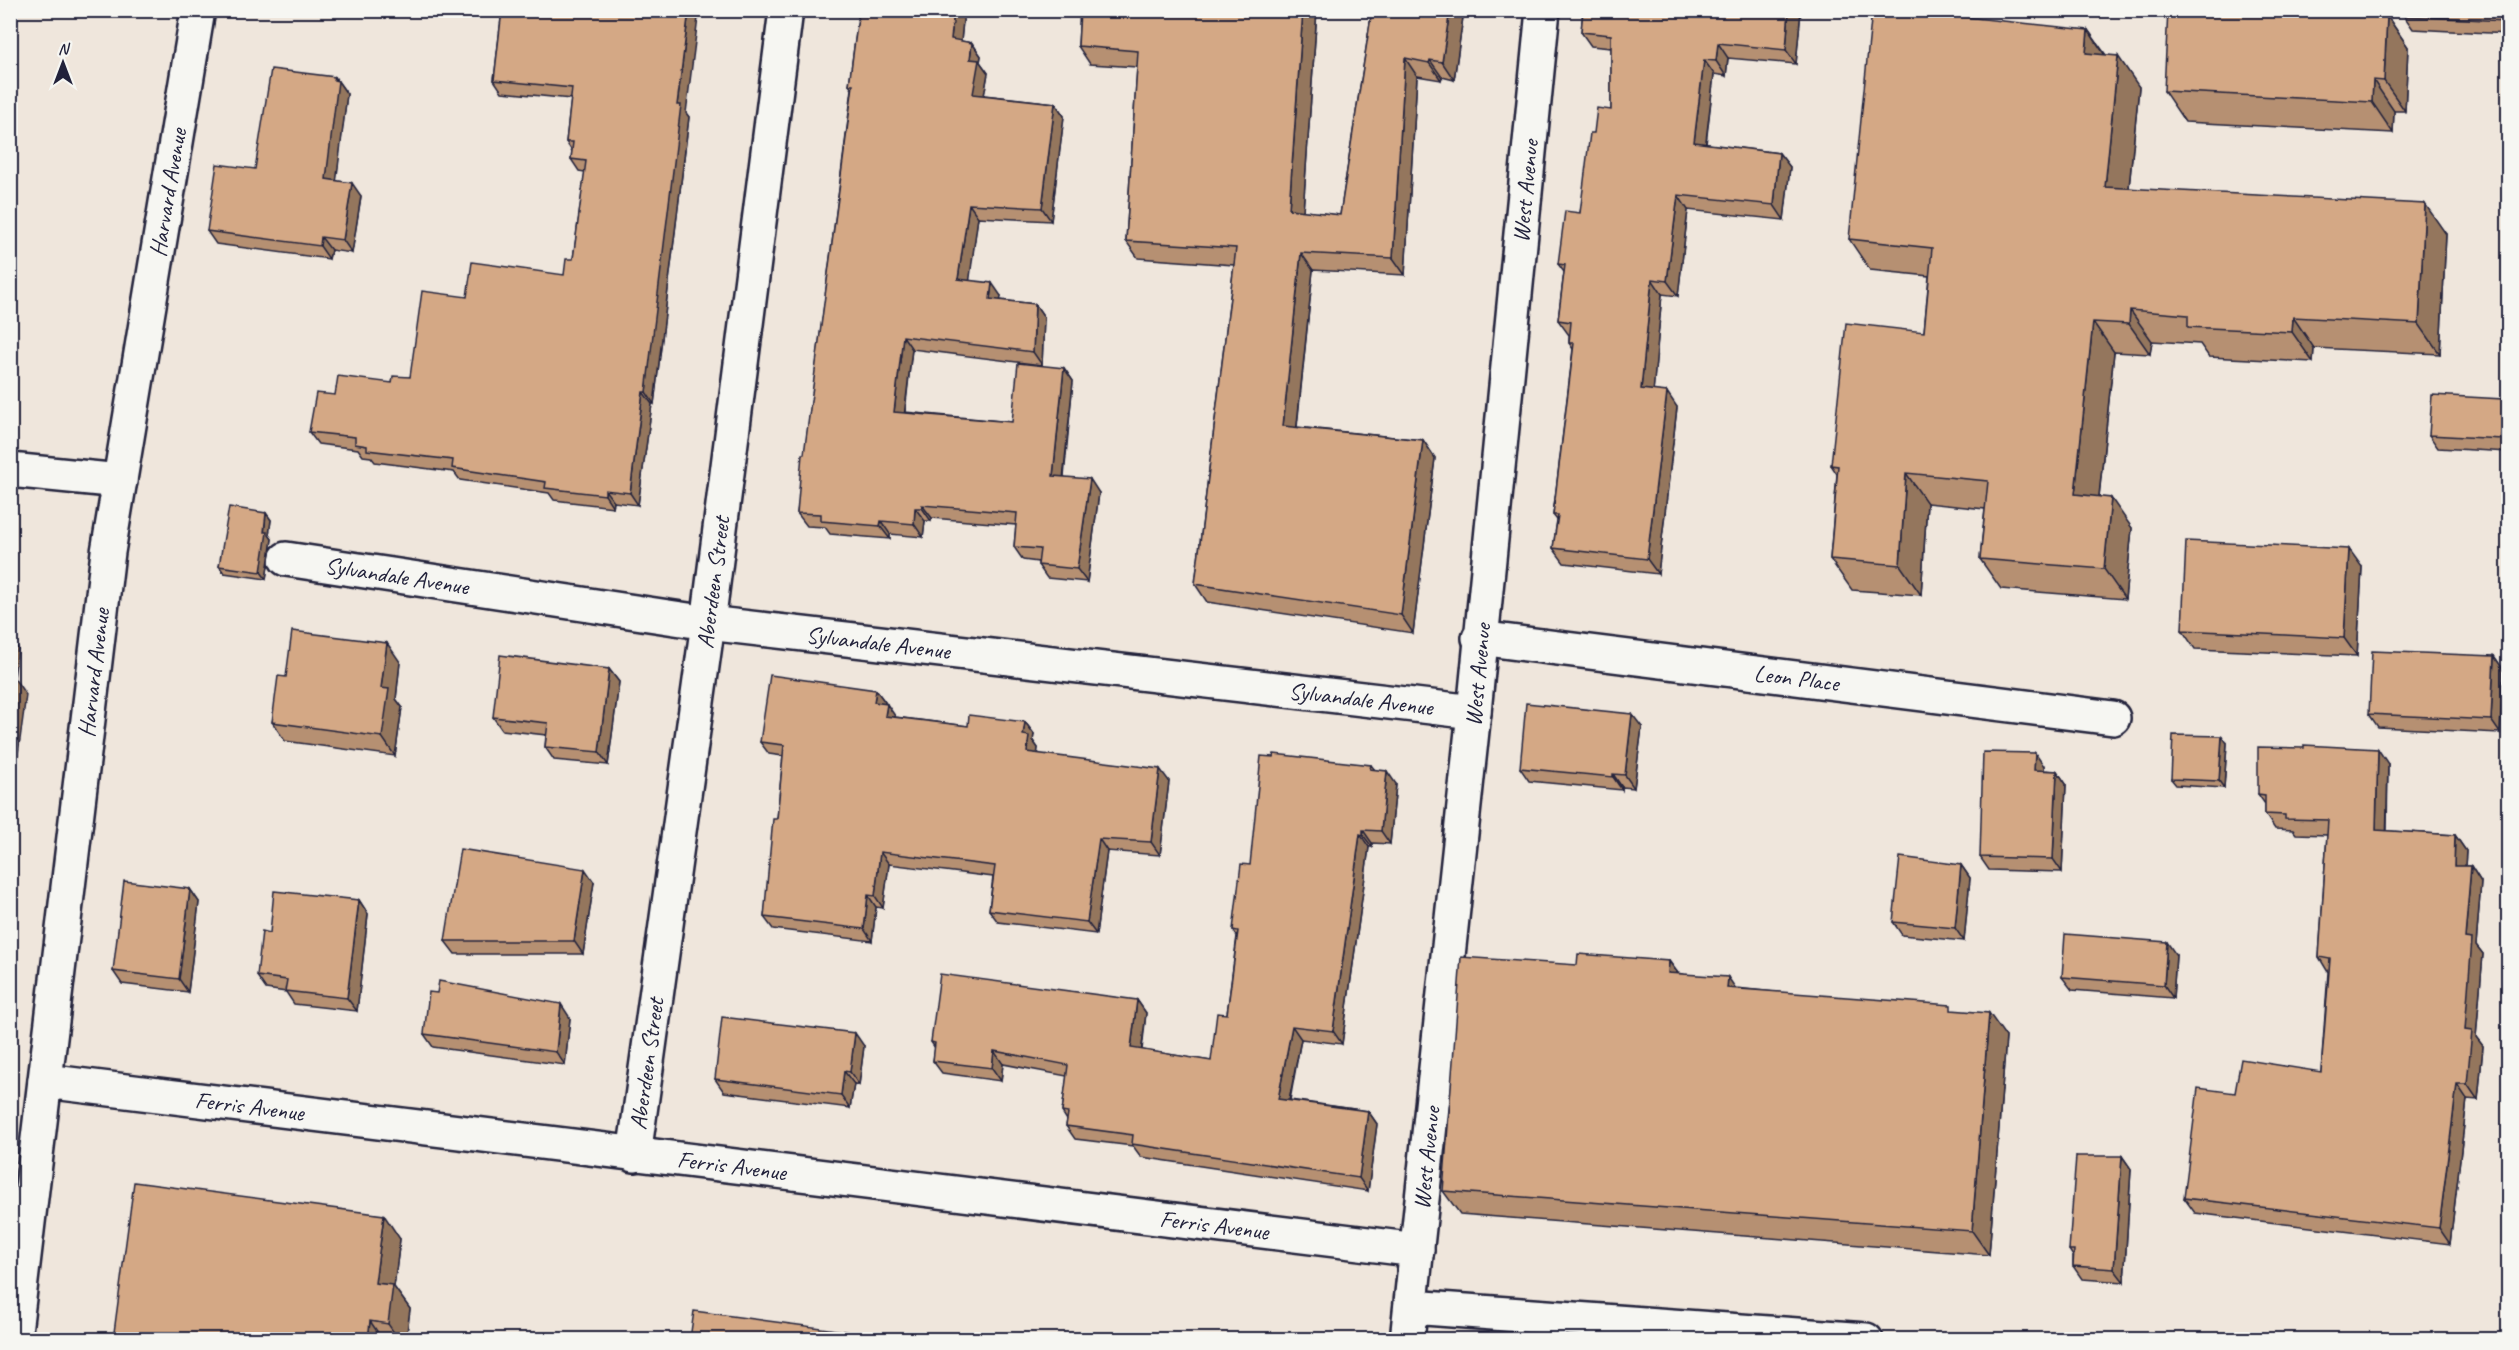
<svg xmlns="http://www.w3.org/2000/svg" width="2519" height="1350" viewBox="0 0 2519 1350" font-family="Caveat,sans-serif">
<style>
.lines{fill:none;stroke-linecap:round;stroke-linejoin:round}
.minor-casing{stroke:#22223b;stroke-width:38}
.tertiary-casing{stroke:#22223b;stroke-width:38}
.secondary-casing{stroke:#22223b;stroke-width:38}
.minor{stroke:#f6f6f2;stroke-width:33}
.tertiary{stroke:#f6f6f2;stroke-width:33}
.secondary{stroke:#f6f6f2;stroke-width:33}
.wall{fill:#b69072;stroke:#22223b;stroke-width:1.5}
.shaded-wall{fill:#94765d;stroke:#22223b;stroke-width:1.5}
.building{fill:#d4a885;stroke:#22223b;stroke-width:1.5}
.labels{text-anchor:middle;stroke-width:6;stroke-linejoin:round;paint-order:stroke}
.street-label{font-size:24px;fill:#22223b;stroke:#f6f6f2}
</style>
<rect width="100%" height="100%" fill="#efe6dc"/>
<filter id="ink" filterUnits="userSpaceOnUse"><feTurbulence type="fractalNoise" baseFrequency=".0167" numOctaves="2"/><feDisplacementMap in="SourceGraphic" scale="12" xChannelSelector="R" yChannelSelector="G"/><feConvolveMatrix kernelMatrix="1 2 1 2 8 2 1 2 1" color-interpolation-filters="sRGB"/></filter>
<g filter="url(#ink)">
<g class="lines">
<defs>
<g id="minor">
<path d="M 10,470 L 120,481"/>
<path id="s1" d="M 286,559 L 708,623 L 1474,712"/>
<path id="s2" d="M 1479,638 L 2113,718"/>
<path id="s3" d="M 45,1081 L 1417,1250"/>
<path id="s4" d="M 634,1155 L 708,623 L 786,10"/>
<path d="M 1411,1307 L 1866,1340"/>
</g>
<g id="tertiary">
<path id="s5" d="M 14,1340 L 108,552 L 198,10"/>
</g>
<g id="secondary">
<path id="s6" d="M 1407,1340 L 1474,712 L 1543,10"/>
</g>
</defs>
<use href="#minor" class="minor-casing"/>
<use href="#tertiary" class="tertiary-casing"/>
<use href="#secondary" class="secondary-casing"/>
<use href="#minor" class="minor"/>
<use href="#tertiary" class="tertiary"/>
<use href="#secondary" class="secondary"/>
</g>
<path class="wall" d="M 502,10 L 686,113 L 689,117 L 654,404 L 652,404 L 638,505 L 614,502 L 613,507 L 554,500 L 549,493 L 460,480 L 454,472 L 375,462 L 371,457 L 363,456 L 358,449 L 318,444 L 309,432 L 335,395 L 392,383 L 410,377 L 467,297 L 564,275 L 573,259 L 585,172 L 579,171 L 571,159 L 572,151 L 566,142 L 571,99 L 502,92 L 494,80 Z
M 859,10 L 964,10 L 961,41 L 972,43 L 981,56 L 980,62 L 988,73 L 984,95 L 1055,103 L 1064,116 L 1051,221 L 978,217 L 969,280 L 1001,296 L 1000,300 L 1035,304 L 1044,317 L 1042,365 L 912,349 L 905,412 L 1012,422 L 1064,368 L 1073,381 L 1064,477 L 1099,493 L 1087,582 L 1047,578 L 1038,565 L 1038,562 L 1023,560 L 1014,547 L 1016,525 L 932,518 L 931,521 L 925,521 L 923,537 L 890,534 L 890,539 L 830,534 L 825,527 L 807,526 L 797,513 L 852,89 L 849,85 Z
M 1080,10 L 1317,10 L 1303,211 L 1340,215 L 1372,10 L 1464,10 L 1454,80 L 1442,77 L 1441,80 L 1417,76 L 1405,275 L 1313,270 L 1297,427 L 1423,440 L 1435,458 L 1413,633 L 1207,602 L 1195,584 L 1234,265 L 1138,258 L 1126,241 L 1137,67 L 1090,64 L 1078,46 Z
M 1583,10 L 1801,10 L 1796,64 L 1728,58 L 1726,76 L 1714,74 L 1706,144 L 1779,153 L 1790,167 L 1784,220 L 1688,210 L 1678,296 L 1662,294 L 1653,390 L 1677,407 L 1658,574 L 1564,563 L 1553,548 L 1557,520 L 1553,515 L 1573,349 L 1569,343 L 1569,335 L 1558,320 L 1564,272 L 1558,264 L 1580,213 L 1594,133 L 1611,110 L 1611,48 L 1591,46 L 1581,32 Z
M 2508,10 L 2508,34 L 2413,29 L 2404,16 Z
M 2387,16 L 2408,47 L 2405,111 L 2394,111 L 2393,133 L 2185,122 L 2164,91 Z
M 2088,30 L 2106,55 L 2139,87 L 2129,188 L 2446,234 L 2440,354 L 2314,348 L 2313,362 L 2209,357 L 2200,344 L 2152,341 L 2150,354 L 2114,352 L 2099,497 L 2132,528 L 2125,599 L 2001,589 L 1980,559 L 1985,509 L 1927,503 L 1921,595 L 1852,590 L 1830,559 L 1837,474 L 1831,465 L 1924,332 L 1929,276 L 1870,270 L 1849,239 Z
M 335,77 L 347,94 L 336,180 L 361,196 L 352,253 L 331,250 L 329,259 L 216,244 L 207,231 L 255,169 Z
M 2508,407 L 2508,452 L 2438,448 L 2429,435 Z
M 266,513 L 271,520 L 269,535 L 272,539 L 266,579 L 224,573 L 219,566 Z
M 2362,567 L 2357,656 L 2195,649 L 2182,630 Z
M 2494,656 L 2503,669 L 2500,733 L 2378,727 L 2369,714 Z
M 400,662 L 396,699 L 402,707 L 395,756 L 285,741 L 272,722 L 286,677 Z
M 609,669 L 619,682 L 608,765 L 554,760 L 545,747 L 546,735 L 502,730 L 493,717 Z
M 876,690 L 885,702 L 885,704 L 895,716 L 895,717 L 968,726 L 1025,722 L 1034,734 L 1033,741 L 1038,748 L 1037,754 L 1169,781 L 1160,855 L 1107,851 L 1096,934 L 998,922 L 989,910 L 993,877 L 889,864 L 883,908 L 876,907 L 872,941 L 773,929 L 764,917 L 777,819 L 783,756 L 769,754 L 760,742 Z
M 1642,727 L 1634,788 L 1622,787 L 1622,790 L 1529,781 L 1520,768 Z
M 2227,743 L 2224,788 L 2176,785 L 2171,779 Z
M 2388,764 L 2387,831 L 2455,835 L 2466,851 L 2465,866 L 2471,866 L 2481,882 L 2476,945 L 2483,954 L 2476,1037 L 2483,1046 L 2478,1100 L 2467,1099 L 2450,1244 L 2195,1213 L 2184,1198 L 2235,1093 L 2321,1072 L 2328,972 L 2319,957 L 2327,835 L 2296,834 L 2293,830 L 2275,829 L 2265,814 L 2265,804 L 2258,794 Z
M 1371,765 L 1375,770 L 1396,784 L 1390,844 L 1372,843 L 1372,847 L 1369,847 L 1342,1044 L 1301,1039 L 1290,1100 L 1368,1111 L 1377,1124 L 1368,1191 L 1141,1157 L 1133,1146 L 1075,1139 L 1066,1126 L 1067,1120 L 1062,1112 L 1067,1076 L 1003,1064 L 1001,1081 L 942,1073 L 933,1061 L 935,1048 L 931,1042 L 1137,1000 L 1146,1013 L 1142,1050 L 1211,1061 L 1227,1014 L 1237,936 L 1233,930 L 1250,865 Z
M 2044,766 L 2044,770 L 2057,771 L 2066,784 L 2062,872 L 1989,870 L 1980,857 Z
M 1961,865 L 1970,878 L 1964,941 L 1902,935 L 1893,922 Z
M 594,882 L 583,954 L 455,954 L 445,941 Z
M 190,889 L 199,902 L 188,992 L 122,984 L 113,971 Z
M 359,900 L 368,914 L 357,1011 L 294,1004 L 286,992 L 266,989 L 257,976 L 270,933 Z
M 2176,955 L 2173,998 L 2072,990 L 2062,977 Z
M 1669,961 L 1678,973 L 1736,988 L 1955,1011 L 2006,1037 L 1989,1255 L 1460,1214 L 1443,1191 L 1577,965 Z
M 570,1018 L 565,1065 L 433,1047 L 424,1034 Z
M 864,1046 L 859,1085 L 854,1084 L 850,1108 L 724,1092 L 715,1079 Z
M 2122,1156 L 2131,1169 L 2124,1282 L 2082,1279 L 2073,1266 L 2073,1256 L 2069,1250 Z
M 400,1239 L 394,1287 L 410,1309 L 406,1340 L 113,1340 Z"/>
<path class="shaded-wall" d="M 689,10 L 699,10 L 686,113 L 689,117 L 654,404 L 646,392 L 677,105 Z
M 954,10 L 964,10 L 960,52 L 951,39 Z
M 1303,10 L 1317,10 L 1302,226 L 1289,209 Z
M 1450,10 L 1464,10 L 1454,80 L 1442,62 Z
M 1789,10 L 1801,10 L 1796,64 L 1786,50 Z
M 2387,16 L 2408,47 L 2405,111 L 2384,81 Z
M 2088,30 L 2109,61 L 2086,53 Z
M 972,43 L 981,56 L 980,62 L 988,73 L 982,107 L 973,94 L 970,59 Z
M 1718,43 L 1728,58 L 1726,76 L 1716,61 Z
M 2118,56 L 2139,87 L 2126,217 L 2105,187 Z
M 1405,58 L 1417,76 L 1405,275 L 1393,258 Z
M 1430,60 L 1442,77 L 1441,80 L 1429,63 Z
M 1704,60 L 1714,74 L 1704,157 L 1694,142 Z
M 335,77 L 347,94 L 335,192 L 326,179 Z
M 2373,80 L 2394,111 L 2393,133 L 2372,102 Z
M 1055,103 L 1064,116 L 1051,221 L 1042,208 Z
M 1779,153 L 1790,167 L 1784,220 L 1774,205 Z
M 352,183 L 361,196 L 352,253 L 343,240 Z
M 1678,195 L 1688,210 L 1678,296 L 1667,281 Z
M 969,204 L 978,217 L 968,292 L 958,279 Z
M 2425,204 L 2446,234 L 2440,354 L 2419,324 Z
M 321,237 L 331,250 L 329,259 L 320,246 Z
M 1301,253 L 1313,270 L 1295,443 L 1283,426 Z
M 1652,279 L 1662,294 L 1652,404 L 1641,389 Z
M 992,283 L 1001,296 L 999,312 L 990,299 Z
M 1035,304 L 1044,317 L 1042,365 L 1033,352 Z
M 2130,310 L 2152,341 L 2150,354 L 2129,324 Z
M 2293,317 L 2314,348 L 2313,362 L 2292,332 Z
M 2093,322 L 2114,352 L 2096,524 L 2075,494 Z
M 903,336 L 912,349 L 903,425 L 894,412 Z
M 1064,368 L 1073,381 L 1062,489 L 1053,476 Z
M 643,392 L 652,404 L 638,505 L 630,493 Z
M 1667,392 L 1677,407 L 1658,574 L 1647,559 Z
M 2503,399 L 2508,407 L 2508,449 L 2502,439 Z
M 1423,440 L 1435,458 L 1413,633 L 1401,615 Z
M 1906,473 L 1927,503 L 1921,595 L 1900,565 Z
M 1090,479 L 1099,493 L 1087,582 L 1077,569 Z
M 605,490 L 614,502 L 613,507 L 605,495 Z
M 2111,498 L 2132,528 L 2125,599 L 2104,569 Z
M 922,505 L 932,518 L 931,521 L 922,508 Z
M 915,508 L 925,521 L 923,537 L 914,524 Z
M 266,513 L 271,520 L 269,535 L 272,539 L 266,579 L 261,572 Z
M 881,521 L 890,534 L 890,539 L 880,526 Z
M 2349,549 L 2362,567 L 2357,656 L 2344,638 Z
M 10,637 L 18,648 L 14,678 L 26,695 L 10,813 Z
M 387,643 L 400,662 L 396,699 L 402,707 L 395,756 L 382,737 L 381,688 Z
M 2494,656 L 2503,669 L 2500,733 L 2491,720 Z
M 609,669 L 619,682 L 608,765 L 599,752 Z
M 876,690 L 885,702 L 883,714 L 874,702 Z
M 887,704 L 895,716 L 893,728 L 885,716 Z
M 1632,714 L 1642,727 L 1634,788 L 1625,775 Z
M 1025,722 L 1034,734 L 1033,741 L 1038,748 L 1036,765 L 1027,752 L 1023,735 Z
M 2222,736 L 2227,743 L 2224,788 L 2219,781 Z
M 2378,749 L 2388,764 L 2386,846 L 2376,830 Z
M 2035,753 L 2044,766 L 2043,783 L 2034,770 Z
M 1160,769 L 1169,781 L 1160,855 L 1151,842 Z
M 1387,771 L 1396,784 L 1390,844 L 1381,831 Z
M 2057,771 L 2066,784 L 2062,872 L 2053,859 Z
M 1613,774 L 1622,787 L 1622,790 L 1613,777 Z
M 1363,830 L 1372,843 L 1372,847 L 1363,835 Z
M 1360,834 L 1369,847 L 1342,1044 L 1333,1031 Z
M 2455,835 L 2466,851 L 2464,881 L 2454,866 Z
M 1099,839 L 1107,851 L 1096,934 L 1087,922 Z
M 880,852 L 889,864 L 883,908 L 875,896 Z
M 1961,865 L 1970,878 L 1964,941 L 1955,928 Z
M 2471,866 L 2481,882 L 2476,945 L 2483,954 L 2476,1037 L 2483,1046 L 2478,1100 L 2467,1084 L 2465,1030 L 2465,938 Z
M 585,869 L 594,882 L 583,954 L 574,941 Z
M 190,889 L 199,902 L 188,992 L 179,979 Z
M 868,895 L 876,907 L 872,941 L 864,929 Z
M 359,900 L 368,914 L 357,1011 L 347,998 Z
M 2167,942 L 2176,955 L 2173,998 L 2164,985 Z
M 1669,961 L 1685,984 L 1668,973 Z
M 1728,977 L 1744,1001 L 1727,988 Z
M 1137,1000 L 1146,1013 L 1140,1061 L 1131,1048 Z
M 561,1004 L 570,1018 L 565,1065 L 556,1052 Z
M 1989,1013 L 2006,1037 L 1989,1255 L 1972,1231 Z
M 1292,1026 L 1301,1039 L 1287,1111 L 1278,1099 Z
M 855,1033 L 864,1046 L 859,1085 L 850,1072 Z
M 994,1051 L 1003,1064 L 1001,1081 L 992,1068 Z
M 844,1071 L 854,1084 L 850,1108 L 841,1095 Z
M 2457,1084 L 2467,1099 L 2450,1244 L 2439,1228 Z
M 1368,1111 L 1377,1124 L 1368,1191 L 1359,1178 Z
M 2122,1156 L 2131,1169 L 2124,1282 L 2114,1269 Z
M 384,1215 L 400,1239 L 394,1287 L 410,1309 L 406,1340 L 399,1340 L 388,1324 L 375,1283 Z
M 370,1321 L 383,1340 L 368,1340 Z"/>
<path class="building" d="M 502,10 L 689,10 L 677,105 L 681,105 L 646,392 L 643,392 L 630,493 L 605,490 L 605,495 L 545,488 L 546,482 L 452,468 L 453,460 L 367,450 L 367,446 L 355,444 L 355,437 L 309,432 L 316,393 L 335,395 L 338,376 L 392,383 L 393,376 L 410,377 L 422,291 L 467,297 L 472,262 L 564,275 L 566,259 L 573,259 L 586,161 L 571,159 L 573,142 L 566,142 L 572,88 L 494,80 Z
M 859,10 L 954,10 L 951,39 L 972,43 L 970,59 L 979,60 L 973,94 L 1055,103 L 1042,208 L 969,204 L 958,279 L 992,283 L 990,299 L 1035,304 L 1033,352 L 903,336 L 894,412 L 1012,422 L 1018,363 L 1064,368 L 1053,476 L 1090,479 L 1077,569 L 1038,565 L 1040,549 L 1014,547 L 1017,513 L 922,505 L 922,508 L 915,508 L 914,524 L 881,521 L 880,526 L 821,521 L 821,514 L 797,513 L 802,454 L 804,454 L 853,85 L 849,85 Z
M 1080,10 L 1303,10 L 1289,209 L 1340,215 L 1372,10 L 1450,10 L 1442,62 L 1430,60 L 1429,63 L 1405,58 L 1393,258 L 1301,253 L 1283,426 L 1423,440 L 1401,615 L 1195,584 L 1236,248 L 1126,241 L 1138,51 L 1078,46 Z
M 1583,10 L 1789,10 L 1786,50 L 1718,43 L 1716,61 L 1704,60 L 1694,142 L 1779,153 L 1774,205 L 1678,195 L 1667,281 L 1652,279 L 1641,389 L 1667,392 L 1647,559 L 1553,548 L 1558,515 L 1553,515 L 1574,343 L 1569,343 L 1571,322 L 1558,320 L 1565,265 L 1558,264 L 1565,211 L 1580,213 L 1590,133 L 1594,133 L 1597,108 L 1611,110 L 1611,35 L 1581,32 Z
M 1872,10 L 1898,10 L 2088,30 L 2086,53 L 2118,56 L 2105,187 L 2425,204 L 2419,324 L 2293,317 L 2292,332 L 2188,327 L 2188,315 L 2130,310 L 2129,324 L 2093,322 L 2075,494 L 2111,498 L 2104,569 L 1980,559 L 1988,481 L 1906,473 L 1900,565 L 1830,559 L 1838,466 L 1831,465 L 1846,323 L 1924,332 L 1932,248 L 1849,239 Z
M 2168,10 L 2272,10 L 2387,16 L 2384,81 L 2373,80 L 2372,102 L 2164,91 Z
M 2404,10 L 2508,10 L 2508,19 L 2506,19 L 2506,21 L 2404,16 Z
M 271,69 L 335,77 L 334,80 L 338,81 L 326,179 L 352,183 L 343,240 L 321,237 L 320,246 L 207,231 L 217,164 L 255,169 Z
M 2432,395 L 2503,399 L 2502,439 L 2429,435 Z
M 229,507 L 266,513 L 264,532 L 267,532 L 261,572 L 219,566 Z
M 2186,541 L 2349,549 L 2344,638 L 2182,630 Z
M 292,631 L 387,643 L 381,688 L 389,689 L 382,737 L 272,722 L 278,676 L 286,677 Z
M 2372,651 L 2494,656 L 2491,720 L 2369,714 Z
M 500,655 L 609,669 L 599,752 L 545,747 L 548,723 L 493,717 Z
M 770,675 L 876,690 L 874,702 L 887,704 L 885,716 L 968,726 L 969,715 L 1025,722 L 1023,735 L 1029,736 L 1027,752 L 1160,769 L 1151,842 L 1099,839 L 1087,922 L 989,910 L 995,866 L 880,852 L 875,896 L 868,895 L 864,929 L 764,917 L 773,819 L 777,819 L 784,745 L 760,742 Z
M 1526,703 L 1632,714 L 1625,775 L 1613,774 L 1613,777 L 1520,768 Z
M 2173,735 L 2222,736 L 2219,781 L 2171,779 Z
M 2304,745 L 2378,749 L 2376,830 L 2455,835 L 2454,866 L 2471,866 L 2465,938 L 2472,939 L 2465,1030 L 2472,1031 L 2467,1084 L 2457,1084 L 2439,1228 L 2184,1198 L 2198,1088 L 2235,1093 L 2241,1059 L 2321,1072 L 2330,959 L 2319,957 L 2328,820 L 2285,819 L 2285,815 L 2265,814 L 2265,795 L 2258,794 L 2258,747 L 2304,748 Z
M 1983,752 L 2035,753 L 2034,770 L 2057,771 L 2053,859 L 1980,857 Z
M 1274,754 L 1371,765 L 1370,769 L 1387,771 L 1381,831 L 1363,830 L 1363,835 L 1360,834 L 1333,1031 L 1292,1026 L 1278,1099 L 1368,1111 L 1359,1178 L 1132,1144 L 1133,1135 L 1066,1126 L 1068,1113 L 1062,1112 L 1068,1065 L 994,1051 L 992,1068 L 933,1061 L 935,1043 L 931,1042 L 940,974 L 1137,1000 L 1131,1048 L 1211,1061 L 1217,1013 L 1227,1014 L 1238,931 L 1233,930 L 1241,864 L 1250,865 L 1261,756 L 1273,757 Z
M 460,849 L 585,869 L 574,941 L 445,941 Z
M 1900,857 L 1961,865 L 1955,928 L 1893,922 Z
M 124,881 L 190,889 L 179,979 L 113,971 Z
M 274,891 L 359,900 L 347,998 L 285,991 L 287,980 L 257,976 L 262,931 L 270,933 Z
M 2065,934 L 2167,942 L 2164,985 L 2062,977 Z
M 1578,954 L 1669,961 L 1668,973 L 1728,977 L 1727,988 L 1951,1005 L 1951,1010 L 1989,1013 L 1972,1231 L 1443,1191 L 1461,957 L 1577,965 Z
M 439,981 L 561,1004 L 556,1052 L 424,1034 L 429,992 L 437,993 Z
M 722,1017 L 855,1033 L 850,1072 L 844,1071 L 841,1095 L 715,1079 Z
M 2076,1156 L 2122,1156 L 2114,1269 L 2073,1266 L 2074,1250 L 2069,1250 Z
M 134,1182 L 384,1215 L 375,1283 L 393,1285 L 388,1324 L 370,1321 L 368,1340 L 113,1340 Z
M 694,1311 L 911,1340 L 671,1340 L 671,1337 L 690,1339 Z"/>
</g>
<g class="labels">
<g class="street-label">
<text dy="8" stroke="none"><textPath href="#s6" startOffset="1155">West Avenue</textPath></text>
<text dy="8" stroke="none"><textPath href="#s5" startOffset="1158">Harvard Avenue</textPath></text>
<text dy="8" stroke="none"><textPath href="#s1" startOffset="112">Sylvandale Avenue</textPath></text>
<text dy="8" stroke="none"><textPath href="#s4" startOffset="578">Aberdeen Street</textPath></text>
<text dy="8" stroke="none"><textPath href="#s1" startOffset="598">Sylvandale Avenue</textPath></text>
<text dy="8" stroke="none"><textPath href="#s5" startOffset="672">Harvard Avenue</textPath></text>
<text dy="8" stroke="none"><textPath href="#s6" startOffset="669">West Avenue</textPath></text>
<text dy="8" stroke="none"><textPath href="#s2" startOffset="320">Leon Place</textPath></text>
<text dy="8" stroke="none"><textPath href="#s1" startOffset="1084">Sylvandale Avenue</textPath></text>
<text dy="8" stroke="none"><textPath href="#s4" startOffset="92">Aberdeen Street</textPath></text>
<text dy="8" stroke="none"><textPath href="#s3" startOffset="206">Ferris Avenue</textPath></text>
<text dy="8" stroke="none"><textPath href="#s6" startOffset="183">West Avenue</textPath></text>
<text dy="8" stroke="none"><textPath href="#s3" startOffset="692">Ferris Avenue</textPath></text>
<text dy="8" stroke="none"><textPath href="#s3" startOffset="1178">Ferris Avenue</textPath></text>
</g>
</g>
<rect width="2519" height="1350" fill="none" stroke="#f6f6f2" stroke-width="36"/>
<rect x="18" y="18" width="2483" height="1314" fill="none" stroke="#22223b" stroke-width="2" filter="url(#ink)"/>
<g transform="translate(63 63)" stroke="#f6f6f2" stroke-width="4.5" paint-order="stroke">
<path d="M0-4.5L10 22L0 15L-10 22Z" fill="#22223b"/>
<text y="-9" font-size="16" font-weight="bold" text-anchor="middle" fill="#22223b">N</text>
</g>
</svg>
